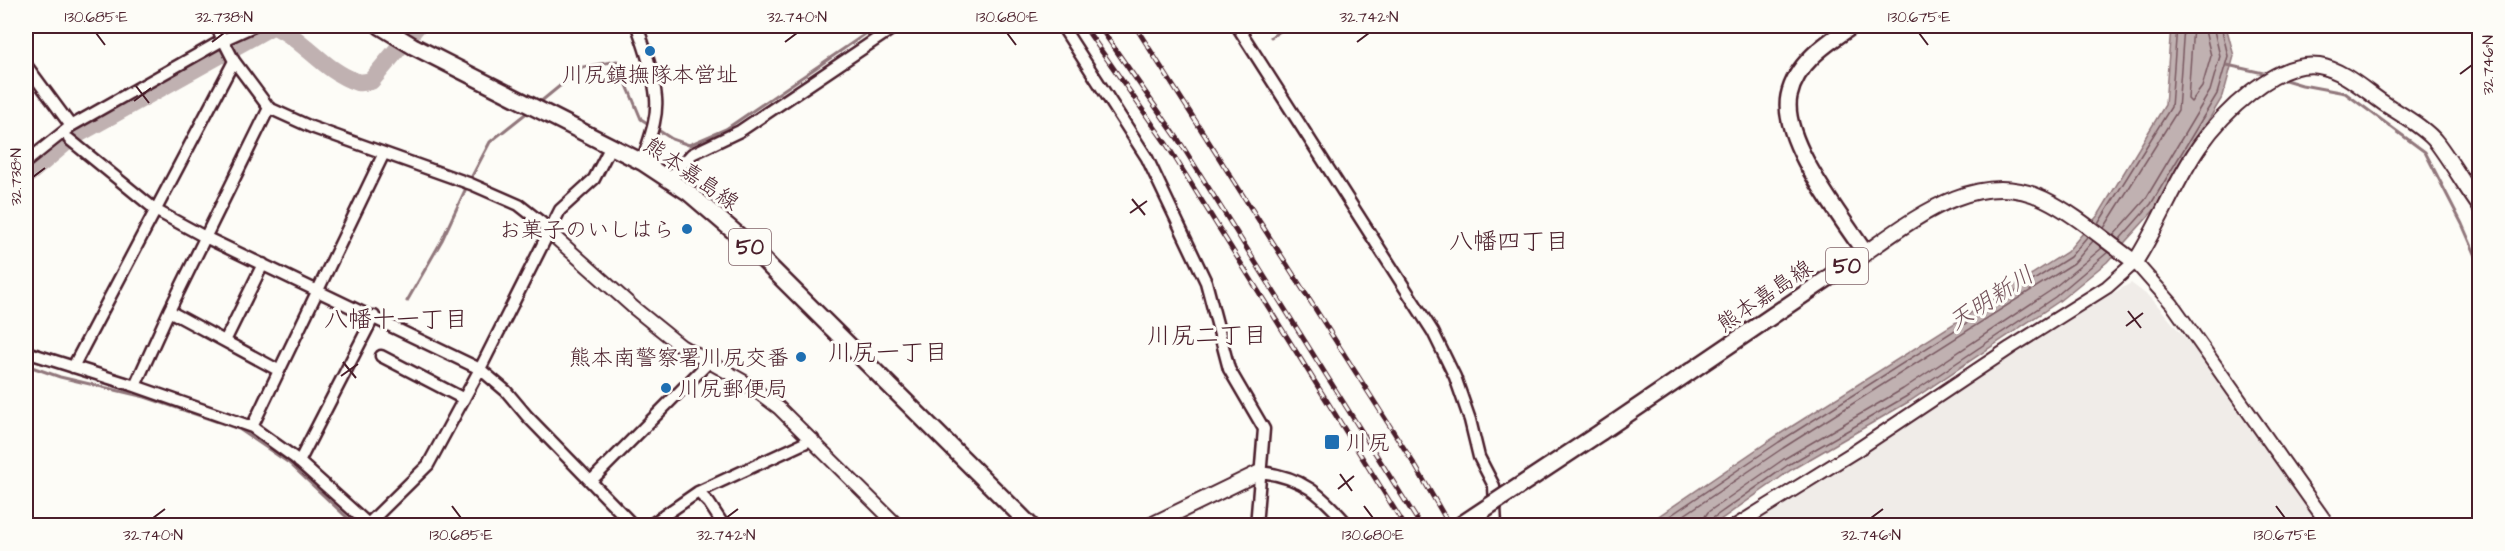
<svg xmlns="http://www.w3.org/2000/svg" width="2505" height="551" viewBox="0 0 2505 551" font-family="'Architects Daughter','Klee One',sans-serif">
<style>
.built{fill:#f0ece8}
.water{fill:#c0b1b1;stroke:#91777b;stroke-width:1.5}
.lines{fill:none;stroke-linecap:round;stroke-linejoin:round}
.shore{stroke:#795961;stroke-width:1.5}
.stream{stroke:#91777b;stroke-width:3}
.river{stroke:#c0b1b1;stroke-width:18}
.minor-casing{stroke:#4a1f2b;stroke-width:15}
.tertiary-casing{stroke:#4a1f2b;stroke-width:16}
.secondary-casing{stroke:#4a1f2b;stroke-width:18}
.primary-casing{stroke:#4a1f2b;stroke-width:20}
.minor{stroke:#fdfcf7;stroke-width:10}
.tertiary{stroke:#fdfcf7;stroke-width:12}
.secondary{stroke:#fdfcf7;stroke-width:14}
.primary{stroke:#fdfcf7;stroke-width:15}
.rail-casing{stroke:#4a1f2b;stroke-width:5}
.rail{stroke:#fdfcf7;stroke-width:3;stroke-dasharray:9;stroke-linecap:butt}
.primary-bridge-casing{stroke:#4a1f2b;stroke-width:20;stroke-linecap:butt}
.primary-bridge{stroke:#fdfcf7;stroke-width:15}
.ticks{fill:none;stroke:#4a1f2b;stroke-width:2}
.poi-dot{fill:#1f6fb2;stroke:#fdfcf7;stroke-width:2}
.labels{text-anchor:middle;stroke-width:6;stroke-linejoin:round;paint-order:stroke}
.shield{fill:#fdfcf7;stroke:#806168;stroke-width:1.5}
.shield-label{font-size:21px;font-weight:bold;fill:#4a1f2b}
.poi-label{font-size:22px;fill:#4a1f2b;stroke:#fdfcf7;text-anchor:end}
.street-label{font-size:22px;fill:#4a1f2b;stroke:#fdfcf7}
.neighbourhood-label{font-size:24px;fill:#4a1f2b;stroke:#fdfcf7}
.water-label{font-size:24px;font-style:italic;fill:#73525a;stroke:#fdfcf7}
.neatline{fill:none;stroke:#4a1f2b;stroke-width:2}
.ticks-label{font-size:15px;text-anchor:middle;fill:#4a1f2b}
</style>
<rect width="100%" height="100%" fill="#fdfcf7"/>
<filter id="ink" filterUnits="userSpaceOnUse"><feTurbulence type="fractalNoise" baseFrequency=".0167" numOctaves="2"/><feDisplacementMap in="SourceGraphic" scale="12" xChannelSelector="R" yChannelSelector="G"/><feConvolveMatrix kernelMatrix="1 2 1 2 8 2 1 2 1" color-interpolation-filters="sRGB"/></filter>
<g filter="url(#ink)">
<path class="built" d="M 2131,283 L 2152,299 L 2226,386 L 2326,526 L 1744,526 L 2005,355 Z"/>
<path class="water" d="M 2171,26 L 2226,26 L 2234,56 L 2223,96 L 2156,208 L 2107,262 L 2058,302 L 1910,401 L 1791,470 L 1713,525 L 1644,526 L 1775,437 L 2067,252 L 2099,214 L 2165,105 Z"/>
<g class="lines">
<path class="shore" d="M 2193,26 L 2188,99 L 2191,102 L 2202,87 L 2211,56 L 2204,26
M 2098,224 L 2171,107 L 2177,26
M 2104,228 L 2178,110 L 2184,26
M 2113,236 L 2145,200 L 2210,91 L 2220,56 L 2213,26
M 2119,240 L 2151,204 L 2217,94 L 2228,56 L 2221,26
M 1655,526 L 1779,442 L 2070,257 L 2087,237
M 1668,526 L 1783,448 L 2074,263 L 2093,241
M 1702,526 L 1704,518 L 1708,512 L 1784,459 L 1903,389 L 2050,291 L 2102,248
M 1710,526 L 1713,518 L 1788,465 L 1907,396 L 2055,297 L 2108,252"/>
<path class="stream" d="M 1271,37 L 1288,26
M 2227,65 L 2268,74
M 2282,79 L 2302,85 L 2345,93 L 2425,152 L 2462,224 L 2480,265
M 539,103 L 583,67 L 617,61 L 641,119 L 672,139 L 689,145 L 726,129 L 877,26
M 470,180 L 490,142 L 529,111
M 407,301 L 442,240 L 467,186
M 2480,354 L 2477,367 L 2480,378
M 26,365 L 60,377 L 145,397 L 239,429 L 289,463 L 356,526"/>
<path class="river" d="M 274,26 C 304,39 325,72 357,82 C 361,83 366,82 371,81 L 417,26
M 26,176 L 71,138 L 272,26"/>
<defs>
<path id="minor" d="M 216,26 L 234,61 L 269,108 L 311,127 L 471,184 L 519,205 L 542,223 L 548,231
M 637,26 C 645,48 654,74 656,98 C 658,120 648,142 642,162
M 1062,26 L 1147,158 L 1206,282 L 1229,369 L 1264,429 L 1256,526
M 1237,26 L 1433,332 L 1455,377 L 1470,420 L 1479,457 L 1494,486 L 1496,526
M 26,65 L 71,126
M 69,139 L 157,211 L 205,237 L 480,369 L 506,391 L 527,416 L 634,526
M 26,162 L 71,126 L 223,40 L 254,26
M 669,179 L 692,154 L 740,131 L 896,26
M 169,311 L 278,370
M 225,341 L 263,264
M 26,352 L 135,386 L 252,427 L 295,458 L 367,523
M 381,356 L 464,399
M 73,367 L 234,61
M 135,386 L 169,311 L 269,108
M 252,427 L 384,153
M 299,462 L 374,316
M 1260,472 C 1303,477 1321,494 1349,526
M 591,481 L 709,362
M 698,492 L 709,503 L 724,526
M 366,526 L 428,465 L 480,369 L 560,210 L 594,179 L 611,146
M 649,526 L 698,492 L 813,439"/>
<path id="tertiary" d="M 548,231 L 634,308 L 681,346 L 743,381 L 779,408 L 898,526
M 1735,526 L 1854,452 L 2010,348 L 2107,287 L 2135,262 L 2172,304 L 2329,526"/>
<path id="secondary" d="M 1865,253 C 1915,218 1979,167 2044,199 C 2077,215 2105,241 2135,262 C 2159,225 2174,183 2199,147 C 2221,115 2276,59 2319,66 C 2343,70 2363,89 2382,102 C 2398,113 2426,128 2437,143 C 2452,163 2465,186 2480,207
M 1149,526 L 1260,472"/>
<path id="primary" d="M 380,26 L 413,46 L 642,162 L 689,193 L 738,235 L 1031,526
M 1601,432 L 1865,253 C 1841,216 1780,140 1789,96 C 1796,63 1827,43 1852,26"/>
</defs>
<use href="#minor" class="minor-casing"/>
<use href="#tertiary" class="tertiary-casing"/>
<use href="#secondary" class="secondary-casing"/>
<use href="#primary" class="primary-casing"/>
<use href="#minor" class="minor"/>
<use href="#tertiary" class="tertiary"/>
<use href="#secondary" class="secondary"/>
<use href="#primary" class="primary"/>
<defs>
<path id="rail" d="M 1084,26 L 1167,145 L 1405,526
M 1099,26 L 1178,139 L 1421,526
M 1135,26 L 1416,467 L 1450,526"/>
</defs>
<use href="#rail" class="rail-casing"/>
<use href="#rail" class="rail"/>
<defs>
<path id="primary-bridge" d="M 1459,526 L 1601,432"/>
</defs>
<use href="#primary-bridge" class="primary-bridge-casing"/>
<use href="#primary-bridge" class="primary-bridge"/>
</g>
</g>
<path class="ticks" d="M 96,33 L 105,45M 1007,33 L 1016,45M 1919,33 L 1928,45M 212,42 L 224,33M 785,42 L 797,33M 1357,42 L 1369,33M 2460,74 L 2472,65M 136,86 L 149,103M 134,101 L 151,88M 33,177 L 45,168M 1132,199 L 1145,215M 1130,213 L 1147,201M 2128,311 L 2141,328M 2126,326 L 2143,313M 343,362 L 356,378M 341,376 L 358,364M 1340,474 L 1352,491M 1338,489 L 1354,476M 452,506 L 461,518M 1364,506 L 1373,518M 2276,506 L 2285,518M 153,518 L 165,509M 726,518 L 738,509M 1871,518 L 1883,509"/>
<g class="poi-dot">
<circle cx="650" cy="51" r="6"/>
<circle cx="687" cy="229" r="6"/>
<circle cx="801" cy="357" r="6"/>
<circle cx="666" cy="388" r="6"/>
<rect x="1324" y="434" width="16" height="16" rx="3"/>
</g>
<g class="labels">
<g class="shield">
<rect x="729" y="229" width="42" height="36" rx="4.5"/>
<rect x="1826" y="248" width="42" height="36" rx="4.5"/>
</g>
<g class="shield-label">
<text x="750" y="254">50</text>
<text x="1847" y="273">50</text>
</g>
<g class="poi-label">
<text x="650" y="82" text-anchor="middle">川尻鎮撫隊本営址</text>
<text x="675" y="237">お菓子のいしはら</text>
<text x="789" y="365">熊本南警察署川尻交番</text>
<text x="678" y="396" text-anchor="start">川尻郵便局</text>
<text x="1346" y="450" text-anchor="start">川尻</text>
</g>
<g class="street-label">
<text transform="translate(692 173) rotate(35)" y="8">熊本嘉島線</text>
<text transform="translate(1764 295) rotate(-34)" y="8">熊本嘉島線</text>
</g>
<g class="neighbourhood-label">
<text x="1509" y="249">八幡四丁目</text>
<text x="396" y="327">八幡十一丁目</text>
<text x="1207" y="343">川尻二丁目</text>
<text x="888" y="360">川尻一丁目</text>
</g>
<g class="water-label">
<text transform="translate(1991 298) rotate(-33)" y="8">天明新川</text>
</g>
</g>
<rect width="2505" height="551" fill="none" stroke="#fdfcf7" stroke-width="66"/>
<rect x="33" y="33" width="2439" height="485" class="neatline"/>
<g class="ticks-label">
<text x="96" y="22">130.685°E</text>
<text x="224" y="22">32.738°N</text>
<text x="797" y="22">32.740°N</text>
<text x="1007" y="22">130.680°E</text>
<text x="1369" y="22">32.742°N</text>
<text x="1919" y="22">130.675°E</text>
<text transform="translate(2488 65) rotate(-90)" y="5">32.746°N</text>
<text transform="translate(16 177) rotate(-90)" y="5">32.738°N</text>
<text x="153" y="540">32.740°N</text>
<text x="461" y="540">130.685°E</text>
<text x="726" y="540">32.742°N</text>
<text x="1373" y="540">130.680°E</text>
<text x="1871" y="540">32.746°N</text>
<text x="2285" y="540">130.675°E</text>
</g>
</svg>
